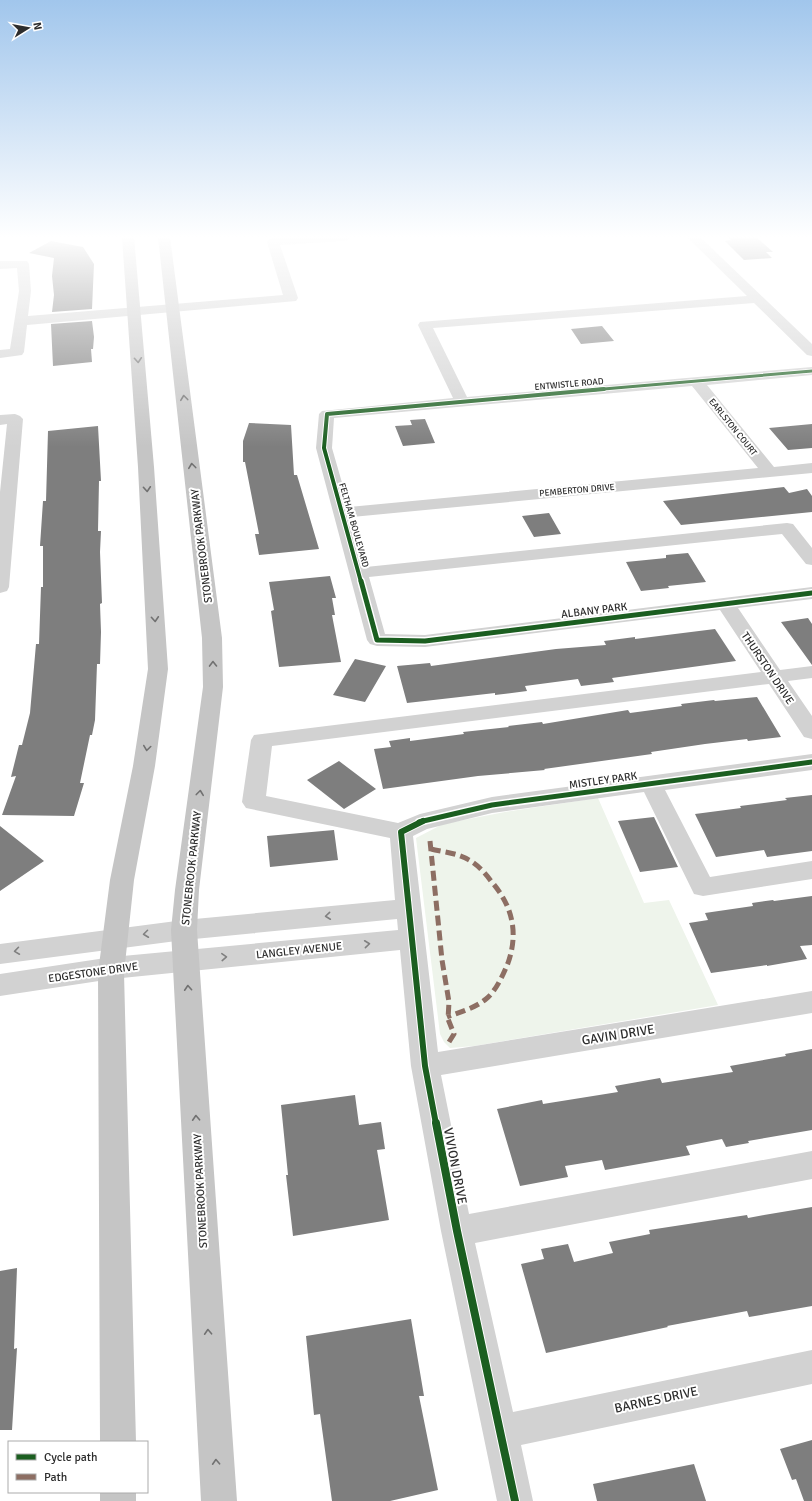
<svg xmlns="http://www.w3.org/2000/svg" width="812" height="1501" viewBox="0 0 812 1501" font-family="Signika,sans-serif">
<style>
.green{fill:#eef4eb}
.building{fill:#7e7e7e}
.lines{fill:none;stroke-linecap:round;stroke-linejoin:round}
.minor{fill:#d2d2d2;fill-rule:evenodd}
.major{fill:#c5c5c5;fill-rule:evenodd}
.quiet{stroke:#8d6e63;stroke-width:5;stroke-dasharray:10 5;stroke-linecap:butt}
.cycleway-far4-casing{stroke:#fff;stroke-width:4.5}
.cycleway-far3-casing{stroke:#fff;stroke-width:6}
.cycleway-far2-casing{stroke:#fff;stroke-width:8}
.cycleway-far1-casing{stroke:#fff;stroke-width:8}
.cycleway-casing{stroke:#fff;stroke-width:10}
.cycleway-far4{stroke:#1b5e20;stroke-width:3}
.cycleway-far3{stroke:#1b5e20;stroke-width:4}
.cycleway-far2{stroke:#1b5e20;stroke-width:5}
.cycleway-far1{stroke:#1b5e20;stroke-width:6}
.cycleway{stroke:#1b5e20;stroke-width:8}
.oneway{stroke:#717171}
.oneway2{stroke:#808080}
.labels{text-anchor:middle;stroke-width:4;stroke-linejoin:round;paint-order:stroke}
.far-street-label{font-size:9px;fill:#2d2d2d;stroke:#fff}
.street-label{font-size:11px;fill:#2d2d2d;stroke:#fff}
.near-street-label{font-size:13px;fill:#2d2d2d;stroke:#fff}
</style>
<rect width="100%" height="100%" fill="#fff"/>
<path class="green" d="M 598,798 L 644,903 L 669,900 L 718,1005 L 474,1046 L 450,1048 L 444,1042 L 440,1034 L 416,838 L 443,824 L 505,812 Z"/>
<path class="building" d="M 728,237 L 756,237 L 773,252 L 766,252 L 772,258 L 744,260 L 725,241 L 731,240 Z
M 51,241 L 83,247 L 94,264 L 92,309 L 52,312 L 54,295 L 52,276 L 54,258 L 29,253 Z
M 92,321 L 94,337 L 93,349 L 91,349 L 92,362 L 53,366 L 51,324 Z
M 602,326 L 614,341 L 581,344 L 571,329 Z
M 425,419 L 435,443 L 403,446 L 395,426 L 412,425 L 410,420 Z
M 249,423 L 291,425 L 294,475 L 297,475 L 319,549 L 259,555 L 255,534 L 259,534 L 245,462 L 243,462 L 243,441 Z
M 812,424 L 812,448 L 788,450 L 769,428 Z
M 98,426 L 101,481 L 99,481 L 98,531 L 101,531 L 100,552 L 102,603 L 100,604 L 101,632 L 100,664 L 97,664 L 95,720 L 92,735 L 90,735 L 80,783 L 84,783 L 74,816 L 2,815 L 16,776 L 11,777 L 19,745 L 22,745 L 30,713 L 36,644 L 39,644 L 41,587 L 43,587 L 43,546 L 40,546 L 43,501 L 46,501 L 48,431 Z
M 784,487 L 789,493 L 807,489 L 812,496 L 812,512 L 681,525 L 663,501 Z
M 549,513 L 561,534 L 534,537 L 522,516 Z
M 688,553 L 706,582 L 668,586 L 669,588 L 641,591 L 626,562 L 666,558 L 666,555 Z
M 330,576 L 336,598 L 332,598 L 335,615 L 332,615 L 341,662 L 279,667 L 271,611 L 274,610 L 269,582 Z
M 808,618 L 812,624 L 812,665 L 781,622 Z
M 715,629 L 736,661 L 612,678 L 614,682 L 581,686 L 578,679 L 525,686 L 527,691 L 495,695 L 495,693 L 407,703 L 397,666 L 430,663 L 431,666 L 556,649 L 606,645 L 604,641 L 635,637 L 635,639 Z
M 355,659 L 386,666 L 365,702 L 333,695 Z
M 757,697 L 781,737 L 748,741 L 747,739 L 705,744 L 651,752 L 652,754 L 544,769 L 545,770 L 478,776 L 383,789 L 374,749 L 391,747 L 389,741 L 410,738 L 410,741 L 464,734 L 463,732 L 509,727 L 508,726 L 542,722 L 543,724 L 628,710 L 630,713 L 682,706 L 681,704 L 714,700 L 715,701 Z
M 339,761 L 376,789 L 344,809 L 307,780 Z
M 812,795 L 812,851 L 767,857 L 764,850 L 716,857 L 695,814 L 741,808 L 740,806 L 787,800 L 785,798 Z
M 654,817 L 678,867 L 640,872 L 618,821 Z
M 0,826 L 44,861 L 0,891 Z
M 334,830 L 338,860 L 270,867 L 267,836 Z
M 812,896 L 812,945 L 800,946 L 807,959 L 767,966 L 767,965 L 711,973 L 689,923 L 708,920 L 705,913 L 753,906 L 752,903 L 773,900 L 774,901 Z
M 812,1049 L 812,1130 L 748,1141 L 749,1143 L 726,1147 L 722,1139 L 686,1146 L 690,1155 L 605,1170 L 602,1160 L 565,1166 L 568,1177 L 520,1186 L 497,1109 L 542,1100 L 543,1104 L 618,1092 L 615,1086 L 660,1078 L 662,1083 L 733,1072 L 730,1066 L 786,1056 L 785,1054 Z
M 355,1095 L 359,1125 L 381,1122 L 385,1149 L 377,1150 L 389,1220 L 293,1236 L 286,1175 L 288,1175 L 281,1105 Z
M 812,1207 L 812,1306 L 749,1317 L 747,1311 L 667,1326 L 668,1327 L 546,1353 L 521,1264 L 544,1259 L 541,1249 L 568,1244 L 574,1262 L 613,1253 L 609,1242 L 650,1234 L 649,1230 L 747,1215 L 748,1218 L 764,1215 Z
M 17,1268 L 14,1349 L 17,1348 L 12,1430 L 0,1430 L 0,1271 Z
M 411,1319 L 424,1396 L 419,1396 L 438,1490 L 390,1501 L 332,1501 L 320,1414 L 314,1415 L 306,1336 Z
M 812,1440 L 812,1501 L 804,1501 L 796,1479 L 792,1480 L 780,1449 Z
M 694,1464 L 706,1501 L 597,1501 L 593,1484 Z"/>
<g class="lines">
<path class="minor" d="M 291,237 L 350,237 L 348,240 L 344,241 L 280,245 L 298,298 L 296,301 L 27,325 L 24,352 L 22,355 L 0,358 L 0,350 L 10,349 L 19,291 L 17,268 L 0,269 L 0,261 L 27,261 L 29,264 L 31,291 L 28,316 L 283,295 L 267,242 L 269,239 Z
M 687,237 L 700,237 L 812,344 L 812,356 L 807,355 L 754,303 L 433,328 L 467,397 L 812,367 L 812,375 L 707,385 L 774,467 L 812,463 L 812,473 L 352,517 L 366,567 L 787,523 L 793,524 L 812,548 L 812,565 L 806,564 L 782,534 L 369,577 L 385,634 L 425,635 L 812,587 L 812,599 L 738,608 L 780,670 L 812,666 L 812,678 L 788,681 L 812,716 L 812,739 L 804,737 L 769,684 L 272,746 L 266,796 L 398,823 L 420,814 L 492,797 L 812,754 L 812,770 L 665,790 L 710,877 L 812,861 L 812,879 L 703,896 L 694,894 L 644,792 L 492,813 L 427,829 L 413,836 L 438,1052 L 812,991 L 812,1013 L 441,1075 L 469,1214 L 812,1151 L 812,1179 L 475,1243 L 513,1412 L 812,1350 L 812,1384 L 521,1445 L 533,1501 L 497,1501 L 441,1231 L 411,1066 L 400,950 L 112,979 L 0,996 L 0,974 L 112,957 L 398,930 L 397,919 L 184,940 L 0,964 L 0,944 L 184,920 L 395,900 L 390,838 L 246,808 L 242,802 L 251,740 L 254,735 L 761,672 L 720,610 L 425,647 L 377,646 L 370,644 L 367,640 L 316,448 L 319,414 L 322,411 L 453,398 L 418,325 L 420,322 L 747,296 ZM 692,386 L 758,468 L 349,507 L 332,448 L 334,418 Z
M 15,414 L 20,416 L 23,419 L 9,587 L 7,591 L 0,593 L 0,492 L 7,424 L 0,425 L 0,415 Z"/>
<path class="major" d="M 122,237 L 134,237 L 154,467 L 168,669 L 155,766 L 134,880 L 124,973 L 136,1442 L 100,1442 L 98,973 L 110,880 L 133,766 L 148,669 L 138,467 Z
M 158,237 L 170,237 L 222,638 L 223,687 L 199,890 L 197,930 L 237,1501 L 201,1501 L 171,930 L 175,890 L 203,687 L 202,638 Z
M 100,1492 L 136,1492 L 136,1501 L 100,1501 Z"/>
<path class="quiet" d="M 430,841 L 442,960 L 449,1002 L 448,1019 L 454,1034 L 449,1042
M 431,849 C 443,852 458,853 469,860 C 478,865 485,873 491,881 C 512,905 519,932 508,963 C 503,975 496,991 486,999 C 475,1008 460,1012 447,1017"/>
<defs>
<path id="cycleway-far4" d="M 592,390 L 812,371"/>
<path id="cycleway-far3" d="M 361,582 L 324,448 L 327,414 L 604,389"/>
<path id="cycleway-far2" d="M 361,581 L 377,640 L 425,641 L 812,593
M 419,822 L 492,805 L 812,762"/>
<path id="cycleway-far1" d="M 423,821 L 401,832 L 425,1066 L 436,1124"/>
<path id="cycleway" d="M 436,1123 L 457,1231 L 515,1501"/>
</defs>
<use href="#cycleway-far4" class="cycleway-far4-casing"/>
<use href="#cycleway-far3" class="cycleway-far3-casing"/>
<use href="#cycleway-far2" class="cycleway-far2-casing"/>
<use href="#cycleway-far1" class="cycleway-far1-casing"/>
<use href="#cycleway" class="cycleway-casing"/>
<use href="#cycleway-far4" class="cycleway-far4"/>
<use href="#cycleway-far3" class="cycleway-far3"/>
<use href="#cycleway-far2" class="cycleway-far2"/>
<use href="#cycleway-far1" class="cycleway-far1"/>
<use href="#cycleway" class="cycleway"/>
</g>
<defs><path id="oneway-chevron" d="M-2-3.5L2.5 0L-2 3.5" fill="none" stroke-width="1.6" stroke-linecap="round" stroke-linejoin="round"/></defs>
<g class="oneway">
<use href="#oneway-chevron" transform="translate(138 360) rotate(86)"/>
<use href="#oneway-chevron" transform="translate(184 398) rotate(-97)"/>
<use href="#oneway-chevron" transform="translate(192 466) rotate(-97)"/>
<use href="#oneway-chevron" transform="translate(147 489) rotate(86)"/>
<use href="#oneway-chevron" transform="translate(155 619) rotate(86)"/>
<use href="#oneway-chevron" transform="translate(213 664) rotate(-91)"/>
<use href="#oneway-chevron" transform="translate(147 748) rotate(98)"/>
<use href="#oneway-chevron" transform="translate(200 793) rotate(-83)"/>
<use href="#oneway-chevron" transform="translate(188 988) rotate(-94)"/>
<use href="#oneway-chevron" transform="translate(196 1118) rotate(-93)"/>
<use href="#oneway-chevron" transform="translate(208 1332) rotate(-93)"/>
<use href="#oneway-chevron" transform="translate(216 1462) rotate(-93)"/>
</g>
<g class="oneway2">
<use href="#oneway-chevron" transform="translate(328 916) rotate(174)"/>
<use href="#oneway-chevron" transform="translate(146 934) rotate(173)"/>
<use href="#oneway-chevron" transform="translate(367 944) rotate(-6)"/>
<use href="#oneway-chevron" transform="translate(17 951) rotate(172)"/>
<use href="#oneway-chevron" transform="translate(224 957) rotate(-3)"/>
</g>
<linearGradient id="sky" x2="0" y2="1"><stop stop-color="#a1c6ec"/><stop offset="0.53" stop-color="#fff"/><stop offset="1" stop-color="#fff" stop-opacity="0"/></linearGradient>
<rect width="812" height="447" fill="url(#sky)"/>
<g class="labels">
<g class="far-street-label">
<text transform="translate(569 384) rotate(-5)" y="3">ENTWISTLE ROAD</text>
<text transform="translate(733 427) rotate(51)" y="3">EARLSTON COURT</text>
<text transform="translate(577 490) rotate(-5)" y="3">PEMBERTON DRIVE</text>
<text transform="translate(354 525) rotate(74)" y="3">FELTHAM BOULEVARD</text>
</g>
<g class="street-label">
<text transform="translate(201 546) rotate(-97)" y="4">STONEBROOK PARKWAY</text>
<text transform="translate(594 610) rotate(-7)" y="4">ALBANY PARK</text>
<text transform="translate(768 668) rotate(56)" y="4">THURSTON DRIVE</text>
<text transform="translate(603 780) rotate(-8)" y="4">MISTLEY PARK</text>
<text transform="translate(191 868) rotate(-84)" y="4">STONEBROOK PARKWAY</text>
<text transform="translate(299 950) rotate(-6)" y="4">LANGLEY AVENUE</text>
<text transform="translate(93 972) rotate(-8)" y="4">EDGESTONE DRIVE</text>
<text transform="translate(200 1191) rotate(-93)" y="4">STONEBROOK PARKWAY</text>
</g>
<g class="near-street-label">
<text transform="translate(618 1034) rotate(-9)" y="5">GAVIN DRIVE</text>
<text transform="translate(456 1166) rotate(79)" y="5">VIVION DRIVE</text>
<text transform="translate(656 1399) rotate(-12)" y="5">BARNES DRIVE</text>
</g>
</g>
<rect x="8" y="1441" width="140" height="52" fill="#ffffff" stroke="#ababab"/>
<rect x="16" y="1454" width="20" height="6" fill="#1b5e20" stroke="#ababab"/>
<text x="44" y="1461" font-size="12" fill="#2d2d2d">Cycle path</text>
<rect x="16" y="1474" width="20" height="6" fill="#8d6e63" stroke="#ababab"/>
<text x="44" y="1481" font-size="12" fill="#2d2d2d">Path</text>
<g transform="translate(28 28) rotate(79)" stroke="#ffffff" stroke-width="3" paint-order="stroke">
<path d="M0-3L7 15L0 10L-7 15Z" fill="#2d2d2d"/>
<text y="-6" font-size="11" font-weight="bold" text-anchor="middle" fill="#2d2d2d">N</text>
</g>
</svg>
